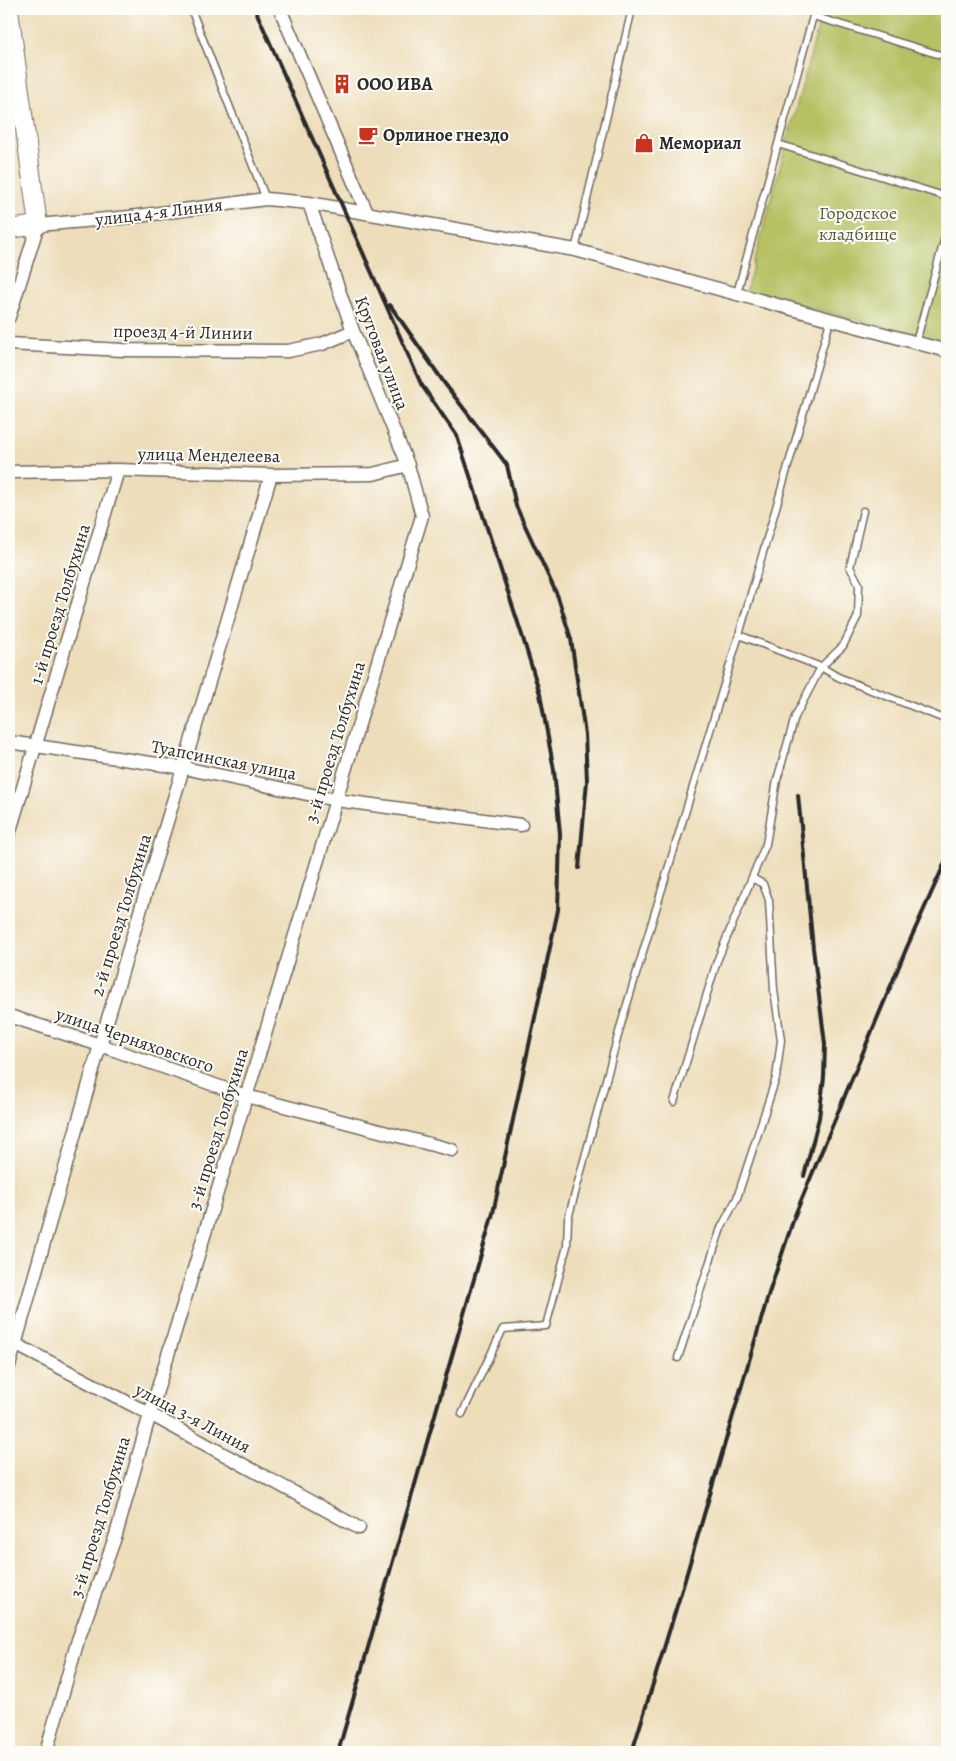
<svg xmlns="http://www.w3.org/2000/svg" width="956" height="1761" viewBox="0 0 956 1761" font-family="Alegreya,serif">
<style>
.green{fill:#b5c163;stroke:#707647}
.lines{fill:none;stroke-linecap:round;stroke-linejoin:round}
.lane-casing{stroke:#6f695d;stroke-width:9}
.street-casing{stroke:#6f695d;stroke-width:15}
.secondary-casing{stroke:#6f695d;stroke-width:20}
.lane{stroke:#fff;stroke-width:6}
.street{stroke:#fff;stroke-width:12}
.secondary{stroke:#fff;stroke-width:18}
.rail{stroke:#2b2b2b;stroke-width:4}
.labels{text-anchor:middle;stroke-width:4;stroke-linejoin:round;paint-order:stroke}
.poi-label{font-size:18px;font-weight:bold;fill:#2b2b2b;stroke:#fdfcf7;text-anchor:start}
.street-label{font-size:18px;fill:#2b2b2b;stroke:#fdfcf7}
.park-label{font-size:18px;fill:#54583c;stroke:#fdfcf7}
</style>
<rect width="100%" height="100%" fill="#fdfcf7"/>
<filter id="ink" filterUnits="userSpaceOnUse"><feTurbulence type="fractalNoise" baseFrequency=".02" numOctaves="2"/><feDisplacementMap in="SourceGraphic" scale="10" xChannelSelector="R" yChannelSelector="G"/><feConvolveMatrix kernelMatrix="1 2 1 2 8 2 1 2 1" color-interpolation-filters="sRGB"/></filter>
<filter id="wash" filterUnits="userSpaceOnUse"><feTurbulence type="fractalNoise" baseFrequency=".0096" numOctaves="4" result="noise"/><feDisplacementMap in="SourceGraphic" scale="20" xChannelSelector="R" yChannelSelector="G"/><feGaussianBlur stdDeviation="1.12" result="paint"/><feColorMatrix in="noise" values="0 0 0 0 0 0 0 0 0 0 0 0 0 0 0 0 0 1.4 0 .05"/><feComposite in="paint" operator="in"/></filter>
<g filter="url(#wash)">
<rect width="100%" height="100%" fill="#edddba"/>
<path class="green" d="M 823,9 L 947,9 L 947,343 L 746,291 Z"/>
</g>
<g filter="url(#ink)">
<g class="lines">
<defs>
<path id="lane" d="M 191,9 L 266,199
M 813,16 L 947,57
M 778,144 L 947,197
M 575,250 L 632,9
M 737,293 L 815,9
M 916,342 L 947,230
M 739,635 L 821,667 L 843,646 L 858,616 L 859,584 L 850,567 L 863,511
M 674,1102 L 717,961 L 766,844 L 777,780 L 795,717 L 821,667 L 838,677 L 947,720
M 678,1358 L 721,1228 L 737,1198 L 776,1078 L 781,1040 L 774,990 L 769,900 L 763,884 L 752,878
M 462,1414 L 503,1329 L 546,1326 L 567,1246 L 568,1219 L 622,1021 L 739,635 L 831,318"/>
<path id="street" d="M 280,9 L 367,213
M 9,317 L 38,225 L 130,217 L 266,199 L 309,203 L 575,250 L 947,351
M 9,344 L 123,350 L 288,351 L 322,344 L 353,331
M 9,472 L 118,470 L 271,475 L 373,474 L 408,465
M 9,742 L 184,768 L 336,800 L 521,825
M 9,834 L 118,470
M 9,1016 L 100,1045 L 246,1096 L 452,1150
M 9,1341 L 150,1414 L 359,1528
M 9,1366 L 100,1045 L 271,475
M 46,1752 L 78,1640 L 116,1535 L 150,1414 L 422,516 L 408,465 L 353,331 L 309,203"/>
<path id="secondary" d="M 9,10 L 38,225 L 9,229"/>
</defs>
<use href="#lane" class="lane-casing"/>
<use href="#street" class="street-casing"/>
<use href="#secondary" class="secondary-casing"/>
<use href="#lane" class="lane"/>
<use href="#street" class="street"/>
<use href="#secondary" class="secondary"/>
<path class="rail" d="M 255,9 L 421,384 L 457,436 L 522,635 L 540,694 L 554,770 L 560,834 L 558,910 L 493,1213 L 338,1752
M 390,305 L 445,384 L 507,465 L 516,506 L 558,597 L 571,639 L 585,734 L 587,781 L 579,868
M 798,795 L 813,948 L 825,1044 L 824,1077 L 819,1118 L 804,1176
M 632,1752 L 684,1583 L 768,1296 L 795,1215 L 907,947 L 947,858"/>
</g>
</g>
<defs>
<symbol id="building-bare" viewBox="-9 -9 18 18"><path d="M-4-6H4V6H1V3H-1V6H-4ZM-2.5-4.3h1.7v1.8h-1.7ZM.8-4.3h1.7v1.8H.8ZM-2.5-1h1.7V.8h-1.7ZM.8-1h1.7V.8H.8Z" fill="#c8321e" stroke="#fdfcf7" stroke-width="2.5" paint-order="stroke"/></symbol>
<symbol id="cafe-bare" viewBox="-9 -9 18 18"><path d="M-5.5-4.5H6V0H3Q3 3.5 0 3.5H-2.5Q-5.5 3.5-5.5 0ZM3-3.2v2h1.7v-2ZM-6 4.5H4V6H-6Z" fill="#c8321e" stroke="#fdfcf7" stroke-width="2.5" paint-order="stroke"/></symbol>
<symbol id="shop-bare" viewBox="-9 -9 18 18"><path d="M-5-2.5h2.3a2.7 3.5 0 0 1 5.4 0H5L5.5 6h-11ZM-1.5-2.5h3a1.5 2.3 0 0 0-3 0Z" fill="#c8321e" stroke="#fdfcf7" stroke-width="2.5" paint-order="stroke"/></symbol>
</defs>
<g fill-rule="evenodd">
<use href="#building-bare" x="328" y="70" width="28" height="28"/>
<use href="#cafe-bare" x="354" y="121" width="28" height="28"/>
<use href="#shop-bare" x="630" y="129" width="28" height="28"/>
</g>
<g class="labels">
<g class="poi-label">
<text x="357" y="90">ООО ИВА</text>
<text x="383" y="141">Орлиное гнездо</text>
<text x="659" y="149">Мемориал</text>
</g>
<g class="street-label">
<text transform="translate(159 212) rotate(-7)" y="6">улица 4-я Линия</text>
<text transform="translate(183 332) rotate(1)" y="6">проезд 4-й Линии</text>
<text transform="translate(382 353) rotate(69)" y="6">Круговая улица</text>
<text transform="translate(209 455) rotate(1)" y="6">улица Менделеева</text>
<text transform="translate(60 604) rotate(-73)" y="6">1-й проезд Толбухина</text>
<text transform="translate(335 742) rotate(-73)" y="6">3-й проезд Толбухина</text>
<text transform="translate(224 760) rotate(11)" y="6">Туапсинская улица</text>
<text transform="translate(121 915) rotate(-73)" y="6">2-й проезд Толбухина</text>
<text transform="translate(135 1040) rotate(19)" y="6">улица Черняховского</text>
<text transform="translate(218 1129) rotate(-73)" y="6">3-й проезд Толбухина</text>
<text transform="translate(193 1418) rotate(28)" y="6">улица 3-я Линия</text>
<text transform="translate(100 1517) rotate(-73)" y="6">3-й проезд Толбухина</text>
</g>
<g class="park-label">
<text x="858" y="219">Городское<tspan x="858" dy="21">кладбище</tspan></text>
</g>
</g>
<rect width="956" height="1761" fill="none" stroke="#fdfcf7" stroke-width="30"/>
</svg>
